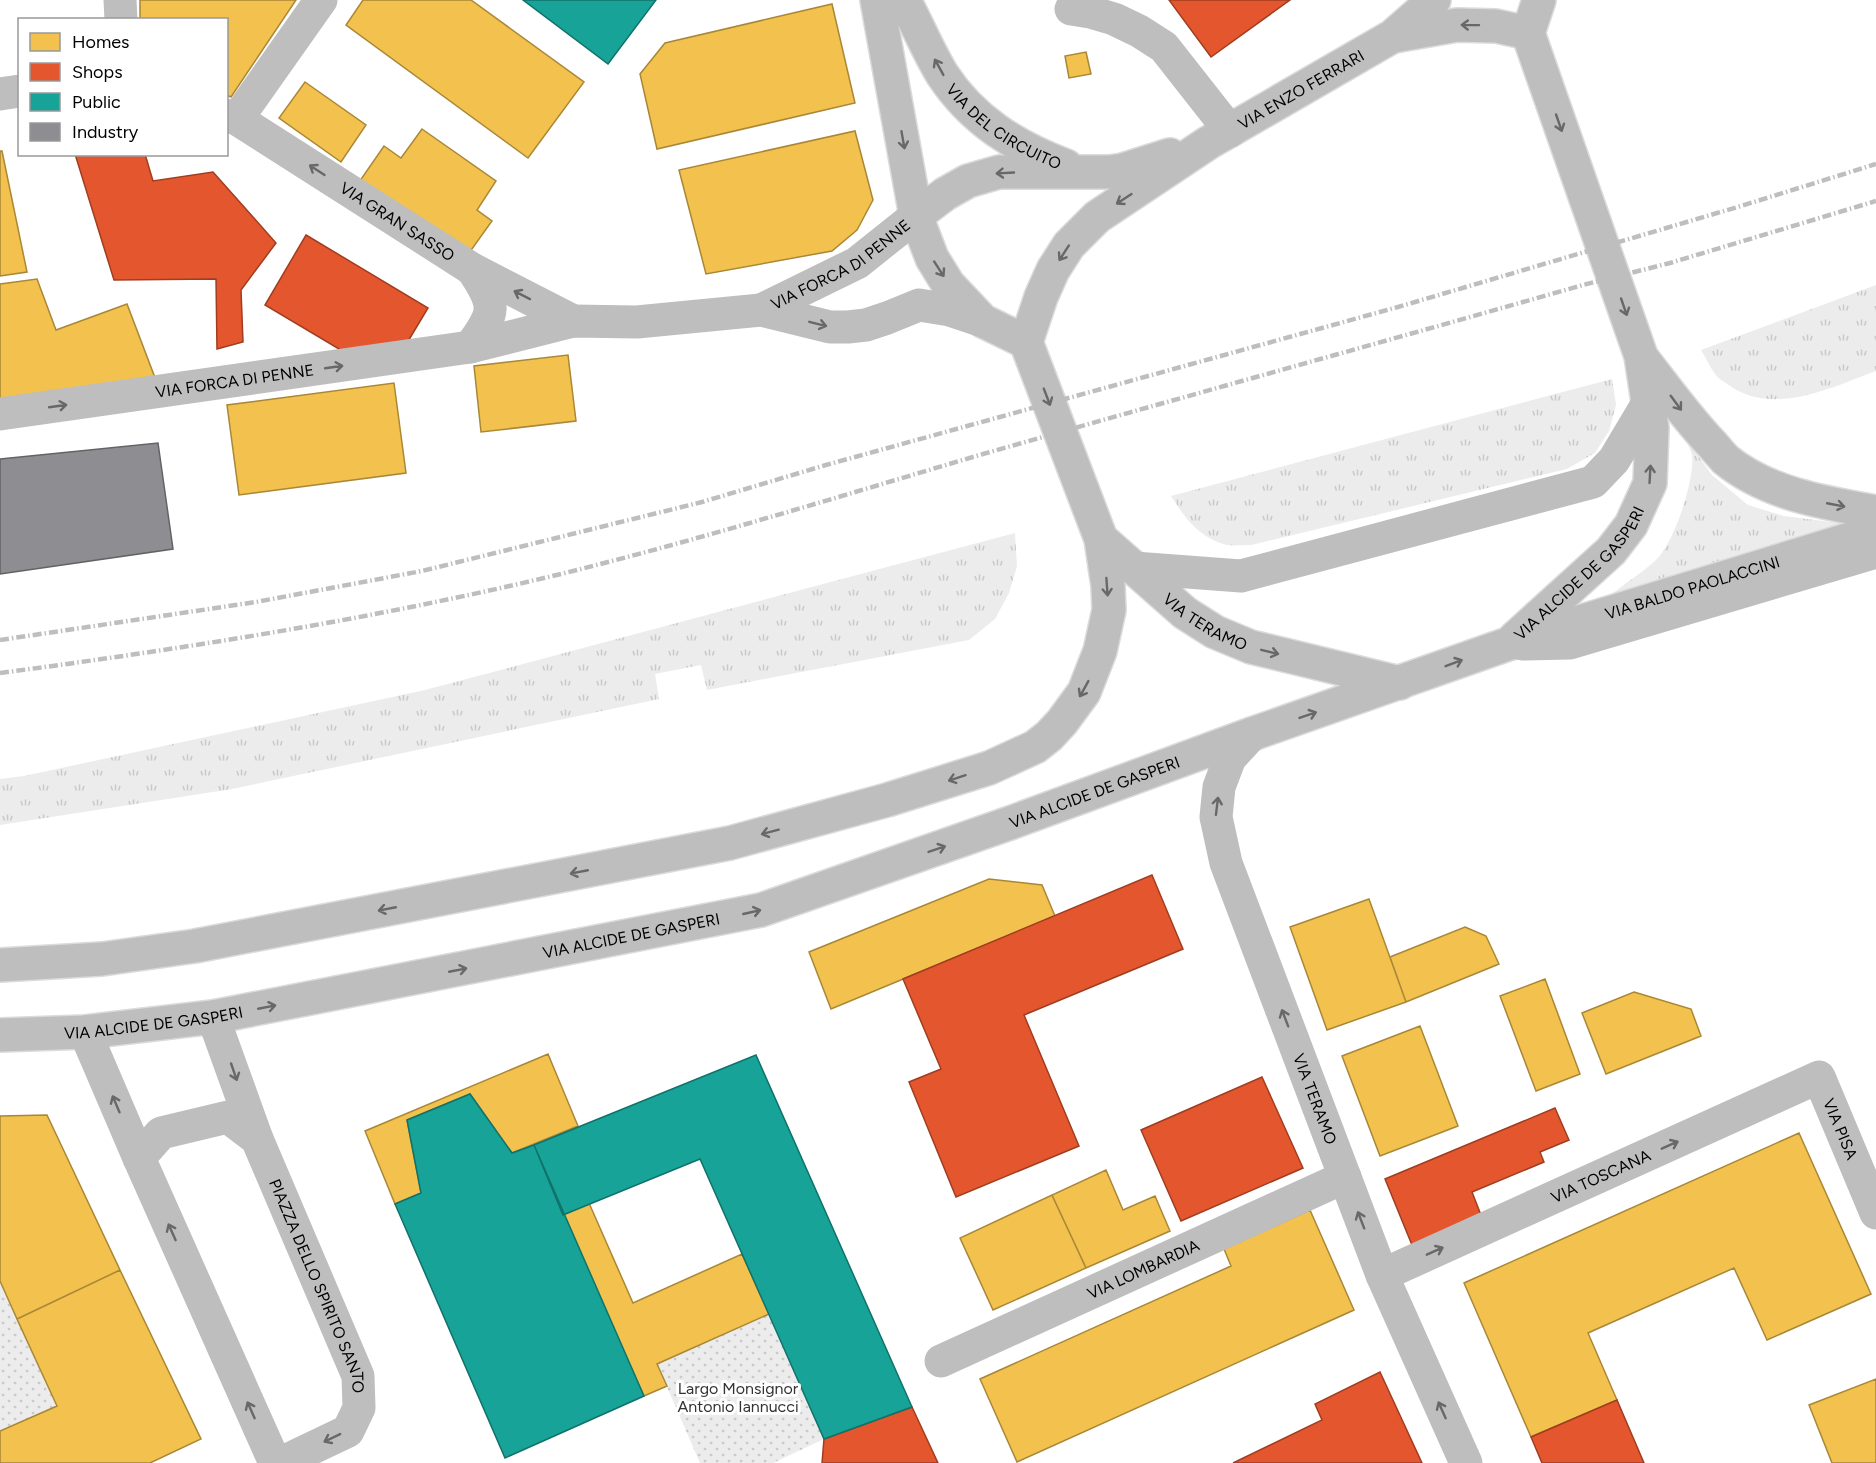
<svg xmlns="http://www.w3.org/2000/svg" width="1876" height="1463" viewBox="0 0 1876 1463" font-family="Figtree,sans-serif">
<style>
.grass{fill:url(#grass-tufts)}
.garden{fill:url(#garden-dots)}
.homes{fill:#f2c14e;stroke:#a98737;stroke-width:1.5}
.shops{fill:#e4572e;stroke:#a03d20;stroke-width:1.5}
.public{fill:#17a398;stroke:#10726a;stroke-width:1.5}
.industry{fill:#8d8d92;stroke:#636366;stroke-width:1.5}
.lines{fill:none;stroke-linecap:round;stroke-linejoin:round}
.major-casing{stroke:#dbdbdb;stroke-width:36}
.minor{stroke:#bebebe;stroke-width:33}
.major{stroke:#bebebe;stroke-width:33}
.rail{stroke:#bebebe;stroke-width:4.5;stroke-dasharray:9 3 1.5 3;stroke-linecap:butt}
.oneway{stroke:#686868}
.labels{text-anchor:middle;stroke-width:6;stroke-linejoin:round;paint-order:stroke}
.street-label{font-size:16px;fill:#000;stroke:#fff}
.park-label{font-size:16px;fill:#333;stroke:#fff}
</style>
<defs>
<pattern id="grass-tufts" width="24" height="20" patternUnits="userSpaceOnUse" patternTransform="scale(1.5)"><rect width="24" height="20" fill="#ececec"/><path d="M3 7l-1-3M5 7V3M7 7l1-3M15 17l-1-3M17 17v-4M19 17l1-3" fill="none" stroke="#c9c9c9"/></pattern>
<pattern id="garden-dots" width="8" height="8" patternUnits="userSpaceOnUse" patternTransform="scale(1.5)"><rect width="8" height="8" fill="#ececec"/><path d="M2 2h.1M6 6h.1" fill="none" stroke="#c9c9c9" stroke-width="1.8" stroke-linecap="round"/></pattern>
</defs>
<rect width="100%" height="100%" fill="#fff"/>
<path class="grass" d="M 1876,285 L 1876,371 C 1830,388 1770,418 1726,383 C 1722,381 1718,378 1715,374 C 1710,367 1706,358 1701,350 Z
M 1612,379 L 1616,405 L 1609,431 L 1595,453 L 1567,469 L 1251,545 C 1244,545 1234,546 1227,545 C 1199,538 1185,518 1171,496 Z
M 1685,438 L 1712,475 L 1748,505 L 1784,516 L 1847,524 L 1839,533 L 1611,595 C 1625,583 1642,573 1656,560 C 1674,543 1695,480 1692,455 C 1691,450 1687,443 1685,438 Z
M 1015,533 L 1017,566 L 1009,593 L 995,619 L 969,640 L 707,690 L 701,665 L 655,674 L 659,699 L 232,789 L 0,825 L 0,779 L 24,776 L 425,690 Z"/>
<path class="garden" d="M 0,1281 L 57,1406 L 0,1431 Z
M 769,1314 L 824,1439 L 773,1463 L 700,1463 L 657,1364 Z"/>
<path class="homes" d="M 140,0 L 296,0 L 231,97 L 226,95 L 226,20 L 140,20 Z
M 363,0 L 471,0 L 584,82 L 528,158 L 346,25 Z
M 832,4 L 855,103 L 657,149 L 640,74 L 665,43 Z
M 1086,52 L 1091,74 L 1069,78 L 1065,56 Z
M 305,82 L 366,125 L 341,162 L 279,118 Z
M 422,129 L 496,181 L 477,210 L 492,221 L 464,260 L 357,185 L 384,146 L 401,158 Z
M 855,131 L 873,200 L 857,230 L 832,251 L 706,274 L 679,170 Z
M 0,151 L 2,151 L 27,272 L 0,276 Z
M 37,279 L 56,330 L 127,304 L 157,383 L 0,405 L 0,284 Z
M 568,355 L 576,421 L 481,432 L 474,366 Z
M 394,383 L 406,473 L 239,495 L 227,405 Z
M 989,879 L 1042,885 L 1055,916 L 831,1009 L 809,952 Z
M 1369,899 L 1406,1002 L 1327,1030 L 1290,927 Z
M 1465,927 L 1486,936 L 1499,964 L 1406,1002 L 1390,957 Z
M 1545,979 L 1580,1074 L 1536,1091 L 1500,996 Z
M 1634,992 L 1691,1009 L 1701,1036 L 1606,1074 L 1582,1013 Z
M 1420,1026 L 1458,1126 L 1380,1156 L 1342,1056 Z
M 548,1054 L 578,1126 L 512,1153 L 470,1094 L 407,1120 L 421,1193 L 395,1204 L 365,1131 Z
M 47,1115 L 120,1270 L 17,1319 L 0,1281 L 0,1116 Z
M 1799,1133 L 1871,1294 L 1767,1340 L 1734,1268 L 1588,1333 L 1617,1400 L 1531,1437 L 1464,1283 Z
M 1106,1170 L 1123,1210 L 1155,1196 L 1170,1231 L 1086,1268 L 1052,1195 Z
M 1052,1195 L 1086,1268 L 993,1310 L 960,1238 Z
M 589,1203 L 633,1303 L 742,1254 L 769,1314 L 657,1364 L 667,1386 L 644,1396 L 563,1215 Z
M 1310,1210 L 1354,1310 L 1017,1462 L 980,1379 L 1231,1266 L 1224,1249 Z
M 120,1270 L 201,1439 L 150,1463 L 0,1463 L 0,1431 L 57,1406 L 17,1319 Z
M 1876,1379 L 1876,1463 L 1832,1463 L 1809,1405 Z"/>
<path class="shops" d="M 1169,0 L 1290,0 L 1211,57 Z
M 75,154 L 145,154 L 153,181 L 213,172 L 276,243 L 241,290 L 243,342 L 217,349 L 216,279 L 114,280 Z
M 306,235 L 428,308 L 407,343 L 349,355 L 265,305 Z
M 1152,875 L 1183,949 L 1024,1015 L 1079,1146 L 956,1197 L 909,1082 L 941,1069 L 903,979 Z
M 1262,1077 L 1303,1168 L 1181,1221 L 1141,1130 Z
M 1555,1108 L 1569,1140 L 1540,1152 L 1544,1162 L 1472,1192 L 1481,1215 L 1412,1245 L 1385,1179 Z
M 1380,1372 L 1422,1463 L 1233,1463 L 1322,1420 L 1315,1404 Z
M 1617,1400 L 1644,1463 L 1542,1463 L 1531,1437 Z
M 912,1407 L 938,1463 L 822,1463 L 824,1439 Z"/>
<path class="public" d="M 523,0 L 656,0 L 608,64 Z
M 756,1055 L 912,1407 L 824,1439 L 700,1159 L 563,1215 L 534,1145 Z
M 470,1094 L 512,1153 L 534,1145 L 644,1396 L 505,1458 L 395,1204 L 421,1193 L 407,1120 Z"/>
<path class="industry" d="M 158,443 L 173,549 L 0,574 L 0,459 Z"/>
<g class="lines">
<defs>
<g id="major">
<path d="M 877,0 L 916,216 L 932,258 L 948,284 L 983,321 L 1026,342"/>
<path id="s8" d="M 904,0 C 917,24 928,51 942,74 C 972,120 1015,147 1066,166"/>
<path d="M 1528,33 L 1539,0"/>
<path d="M 1394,36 L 1457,25 L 1496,26 L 1528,33"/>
<path d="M 916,216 L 945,194 L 968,181 L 999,172 L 1109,172 L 1123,170 L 1170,155"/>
<path id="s9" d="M 1026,342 L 1041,297 L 1053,270 L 1069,245 L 1097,217 L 1208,143 L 1393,36 L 1434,0"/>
<path d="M 1642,358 C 1664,386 1684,414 1708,440 C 1714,446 1720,454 1726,460 C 1768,494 1825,503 1876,512"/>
<path id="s10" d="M 1101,539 L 1185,613 L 1215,632 L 1251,647 L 1400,683"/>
<path id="s11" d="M 1515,638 L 1611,551 L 1631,525 L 1650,483 L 1652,428 L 1641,356 L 1528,33"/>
<path d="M 0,965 L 102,959 L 195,946 L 730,843 L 887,800 L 989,768 L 1035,747 L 1049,736 L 1062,722 L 1084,692 L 1100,651 L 1109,610 L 1108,586 L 1101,539 L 1026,342"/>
<path id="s12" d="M 0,1035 L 85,1032 L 213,1017 L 761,910 L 1010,823 L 1252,734 L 1508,644 L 1876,531"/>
</g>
</defs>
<use href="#major" class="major-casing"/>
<g class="minor">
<path d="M 120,0 L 121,20"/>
<path d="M 1071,9 L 1090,12 L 1114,19 L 1139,31 L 1164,47 L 1230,131"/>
<path d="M 0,94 L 20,91"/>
<path id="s1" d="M 226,115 L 237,119 L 472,269 L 573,321"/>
<path d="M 237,119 L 321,0"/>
<path id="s2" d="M 761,310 L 857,263 L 916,216"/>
<path d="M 470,347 C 496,312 497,306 472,269"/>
<path id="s3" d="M 0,414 L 470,347 L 573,321 L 637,322 L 761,310 L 830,327 L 848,327 L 866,325 L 887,318 L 919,305 L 950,310 L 983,321"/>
<path d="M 1134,568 L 1241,576 L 1593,482 L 1614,460 L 1648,403"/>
<path d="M 1522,644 L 1570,643 L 1876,552"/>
<path id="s4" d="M 1252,734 L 1230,758 L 1219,787 L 1216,817 L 1226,863 L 1382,1275 L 1466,1463"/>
<path d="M 213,1017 L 257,1139"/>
<path d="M 85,1032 L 139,1158"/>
<path id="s5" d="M 1382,1275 L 1819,1077 L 1876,1213"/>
<path id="s6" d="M 941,1361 L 1345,1177"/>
<path id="s7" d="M 275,1463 L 139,1158 L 161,1133 L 228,1117 L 257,1139 L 358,1376 L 359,1408 L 348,1431 L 281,1463"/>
</g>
<use href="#major" class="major"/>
<path class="rail" d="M 0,640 L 256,602 L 422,571 L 702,502 L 826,465 L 1398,307 L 1741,206 L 1876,164
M 0,673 C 189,648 380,618 565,573 C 706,538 844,495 983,454 C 1183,397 1383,342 1583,285 L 1670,263 L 1876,201"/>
</g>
<defs><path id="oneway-shaft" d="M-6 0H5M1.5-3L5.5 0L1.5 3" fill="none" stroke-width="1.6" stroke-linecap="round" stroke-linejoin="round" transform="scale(1.5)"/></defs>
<g class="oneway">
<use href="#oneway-shaft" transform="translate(1470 25) rotate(-179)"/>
<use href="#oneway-shaft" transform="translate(939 67) rotate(-119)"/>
<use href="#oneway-shaft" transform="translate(1559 123) rotate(71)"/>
<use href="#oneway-shaft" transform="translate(903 140) rotate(80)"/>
<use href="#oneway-shaft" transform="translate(317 170) rotate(-147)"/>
<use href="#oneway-shaft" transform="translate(1005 173) rotate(177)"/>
<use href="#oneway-shaft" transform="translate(1124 199) rotate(147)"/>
<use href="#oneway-shaft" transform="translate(1064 253) rotate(123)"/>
<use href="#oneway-shaft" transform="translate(939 269) rotate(57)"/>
<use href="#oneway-shaft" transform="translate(522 295) rotate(-153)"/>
<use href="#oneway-shaft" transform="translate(1624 307) rotate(71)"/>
<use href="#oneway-shaft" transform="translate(818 324) rotate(14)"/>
<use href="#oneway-shaft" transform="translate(334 367) rotate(-8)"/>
<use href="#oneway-shaft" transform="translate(1047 397) rotate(69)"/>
<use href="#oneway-shaft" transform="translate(1676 403) rotate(54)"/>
<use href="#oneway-shaft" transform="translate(58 406) rotate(-8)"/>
<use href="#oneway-shaft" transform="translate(1650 474) rotate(-87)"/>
<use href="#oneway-shaft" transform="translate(1836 505) rotate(11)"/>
<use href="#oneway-shaft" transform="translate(1107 587) rotate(86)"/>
<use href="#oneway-shaft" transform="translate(1270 652) rotate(14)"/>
<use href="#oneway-shaft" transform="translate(1454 663) rotate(-21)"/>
<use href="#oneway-shaft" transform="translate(1084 689) rotate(119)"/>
<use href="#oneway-shaft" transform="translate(1308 715) rotate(-19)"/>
<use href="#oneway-shaft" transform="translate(957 778) rotate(162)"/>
<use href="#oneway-shaft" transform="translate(1217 806) rotate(-83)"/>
<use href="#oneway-shaft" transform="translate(770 832) rotate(165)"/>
<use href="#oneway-shaft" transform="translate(937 849) rotate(-19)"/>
<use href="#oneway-shaft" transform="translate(579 872) rotate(169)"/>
<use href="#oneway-shaft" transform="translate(387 909) rotate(169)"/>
<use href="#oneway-shaft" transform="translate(752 912) rotate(-13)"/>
<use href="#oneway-shaft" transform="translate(458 970) rotate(-11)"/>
<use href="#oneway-shaft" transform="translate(267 1007) rotate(-11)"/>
<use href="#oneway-shaft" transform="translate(1285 1018) rotate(-111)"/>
<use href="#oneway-shaft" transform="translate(234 1072) rotate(71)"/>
<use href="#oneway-shaft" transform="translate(116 1104) rotate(-113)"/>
<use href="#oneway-shaft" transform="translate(1670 1145) rotate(-24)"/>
<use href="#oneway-shaft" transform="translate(1361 1220) rotate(-111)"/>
<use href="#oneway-shaft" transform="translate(172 1232) rotate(-114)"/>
<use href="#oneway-shaft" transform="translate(1435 1251) rotate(-24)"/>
<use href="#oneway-shaft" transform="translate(251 1410) rotate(-114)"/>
<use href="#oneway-shaft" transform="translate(1442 1410) rotate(-114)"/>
<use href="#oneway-shaft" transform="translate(332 1438) rotate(154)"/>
</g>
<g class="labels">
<g class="street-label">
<text dy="6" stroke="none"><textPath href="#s9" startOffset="387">VIA ENZO FERRARI</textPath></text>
<text dy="6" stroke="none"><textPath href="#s8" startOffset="166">VIA DEL CIRCUITO</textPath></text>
<text dy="6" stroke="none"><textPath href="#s1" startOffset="202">VIA GRAN SASSO</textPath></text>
<text dy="6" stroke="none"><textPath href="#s2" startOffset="92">VIA FORCA DI PENNE</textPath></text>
<text dy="6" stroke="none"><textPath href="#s3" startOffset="237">VIA FORCA DI PENNE</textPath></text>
<text dy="6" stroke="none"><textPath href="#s11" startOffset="92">VIA ALCIDE DE GASPERI</textPath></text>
<text dy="6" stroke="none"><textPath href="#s12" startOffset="1758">VIA BALDO PAOLACCINI</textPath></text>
<text dy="6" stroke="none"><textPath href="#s10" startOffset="134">VIA TERAMO</textPath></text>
<text dy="6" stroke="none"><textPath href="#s12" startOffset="1126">VIA ALCIDE DE GASPERI</textPath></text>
<text dy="6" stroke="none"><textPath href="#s12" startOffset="640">VIA ALCIDE DE GASPERI</textPath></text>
<text dy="6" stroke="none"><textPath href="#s12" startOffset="154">VIA ALCIDE DE GASPERI</textPath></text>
<text dy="6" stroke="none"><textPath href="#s4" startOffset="393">VIA TERAMO</textPath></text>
<text dy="6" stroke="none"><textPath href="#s5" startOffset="536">VIA PISA</textPath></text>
<text dy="6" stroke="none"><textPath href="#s5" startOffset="240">VIA TOSCANA</textPath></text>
<text dy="6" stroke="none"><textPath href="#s6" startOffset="222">VIA LOMBARDIA</textPath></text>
<text dy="6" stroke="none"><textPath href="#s7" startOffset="632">PIAZZA DELLO SPIRITO SANTO</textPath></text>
</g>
<g class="park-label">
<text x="738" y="1394">Largo Monsignor<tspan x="738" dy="18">Antonio Iannucci</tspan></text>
</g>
</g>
<rect x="18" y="18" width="210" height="138" fill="#ffffff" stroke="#999999" stroke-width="1.5"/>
<rect x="30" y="33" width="30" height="18" fill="#f2c14e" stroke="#999999" stroke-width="1.5"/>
<text x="72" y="48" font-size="18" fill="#000000">Homes</text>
<rect x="30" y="63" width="30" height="18" fill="#e4572e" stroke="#999999" stroke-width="1.5"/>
<text x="72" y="78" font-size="18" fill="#000000">Shops</text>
<rect x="30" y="93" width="30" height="18" fill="#17a398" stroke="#999999" stroke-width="1.5"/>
<text x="72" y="108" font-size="18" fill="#000000">Public</text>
<rect x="30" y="123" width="30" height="18" fill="#8d8d92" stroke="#999999" stroke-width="1.5"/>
<text x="72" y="138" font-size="18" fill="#000000">Industry</text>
</svg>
